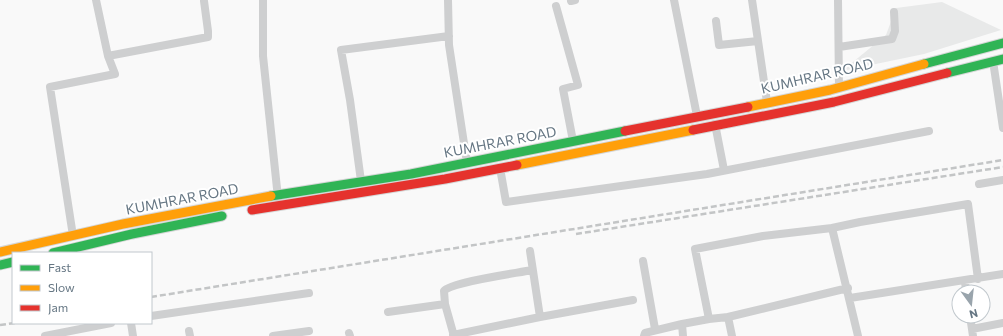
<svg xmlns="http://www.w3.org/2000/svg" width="1003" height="336" viewBox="0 0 1003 336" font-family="Commissioner,sans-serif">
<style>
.built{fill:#e8e9e9}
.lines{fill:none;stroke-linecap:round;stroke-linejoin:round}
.fast-casing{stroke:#d5d6d6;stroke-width:11}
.slow-casing{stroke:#d5d6d6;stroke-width:11}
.jam-casing{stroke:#d5d6d6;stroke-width:11}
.street{stroke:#cecfd0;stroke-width:8}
.fast{stroke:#30b455;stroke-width:9}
.slow{stroke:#ff9f0a;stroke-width:9}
.jam{stroke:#e5322d;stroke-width:9}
.rail{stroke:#c3c5c6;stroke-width:2.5;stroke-dasharray:6 3;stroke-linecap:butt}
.labels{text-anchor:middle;stroke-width:4;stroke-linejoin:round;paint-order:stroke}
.street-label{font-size:14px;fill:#657683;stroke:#fff}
</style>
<rect width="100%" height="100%" fill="#f9f9f9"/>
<path class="built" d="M 942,2 L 1001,30 L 924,54 L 842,71 L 886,35 L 896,8 Z"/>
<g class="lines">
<defs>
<path id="fast" d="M 924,64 L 1003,43
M 947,73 L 1003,59
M 271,196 L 411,174 L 625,131
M 53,253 L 132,234 L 222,216
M 0,265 L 13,262"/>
<path id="slow" d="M 748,107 L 830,90 L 924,64
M 517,165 L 693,130
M 0,252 L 123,224 L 271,196"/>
<path id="jam" d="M 693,130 L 834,102 L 947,73
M 625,131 L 748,107
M 252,210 L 445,179 L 517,165"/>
</defs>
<use href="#fast" class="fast-casing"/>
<use href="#slow" class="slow-casing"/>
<use href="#jam" class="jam-casing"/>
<path class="street" d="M 263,0 L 263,56 L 278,198
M 448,0 L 449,45 L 467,163
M 674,0 L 697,116
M 752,0 L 767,102
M 838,0 L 839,88
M 571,1 L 575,0
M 556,6 L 578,85 L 563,89 L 573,141
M 716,21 L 719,45 L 758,41
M 839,47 L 892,39 L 895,31 L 894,12
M 108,56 L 208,37 L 208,31 L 204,1
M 993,61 L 1003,128
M 715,124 L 724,170
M 500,168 L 506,202 L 707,174 L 929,131
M 361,181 L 350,100 L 341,50 L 449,36
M 979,184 L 1003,180
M 832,228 L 860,222 L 968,204 L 978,279
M 73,236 L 50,87 L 115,74 L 108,56 L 96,0
M 530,251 L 540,317
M 643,261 L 655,329
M 965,281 L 966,292
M 850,298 L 1003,274
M 445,304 L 444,291 C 450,282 518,273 532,270
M 388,312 L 445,304 L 454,336
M 151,316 L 309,293
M 970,316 L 973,336
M 728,317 L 848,288
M 131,323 L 133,336
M 972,329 L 1003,323
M 189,331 L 190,336
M 349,333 L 350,336
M 453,335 L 540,317 L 633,300
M 45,336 L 111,323
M 273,336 L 309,331
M 644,336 L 645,333 L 682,324
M 683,336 L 682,324 L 709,319
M 732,336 L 728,317 L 709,319 L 695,249 L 763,236 L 832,228 L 858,336"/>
<use href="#fast" class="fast"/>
<use href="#slow" class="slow"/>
<use href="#jam" class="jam"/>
<path class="rail" d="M 576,234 L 1003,167
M 151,297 L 1003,160
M 0,325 L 15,323"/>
</g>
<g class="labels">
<g class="street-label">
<text transform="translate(817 76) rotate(-13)" y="5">KUMHRAR ROAD</text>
<text transform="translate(500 142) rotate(-11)" y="5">KUMHRAR ROAD</text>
<text transform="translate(182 199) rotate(-11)" y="5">KUMHRAR ROAD</text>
</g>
</g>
<rect x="12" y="252" width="140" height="72" fill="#ffffff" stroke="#c1c8cd"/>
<rect x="20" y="265" width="20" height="6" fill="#30b455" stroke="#c1c8cd"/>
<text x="48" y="272" font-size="12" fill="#657683">Fast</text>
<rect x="20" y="285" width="20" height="6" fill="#ff9f0a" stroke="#c1c8cd"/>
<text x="48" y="292" font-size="12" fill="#657683">Slow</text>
<rect x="20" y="305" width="20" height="6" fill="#e5322d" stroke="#c1c8cd"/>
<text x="48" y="312" font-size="12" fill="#657683">Jam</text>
<g transform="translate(971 304) rotate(165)"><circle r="19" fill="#ffffff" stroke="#c1c8cd"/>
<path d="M0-3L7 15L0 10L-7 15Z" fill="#99a4ac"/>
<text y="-6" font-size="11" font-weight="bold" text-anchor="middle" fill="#657683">N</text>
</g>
</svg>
